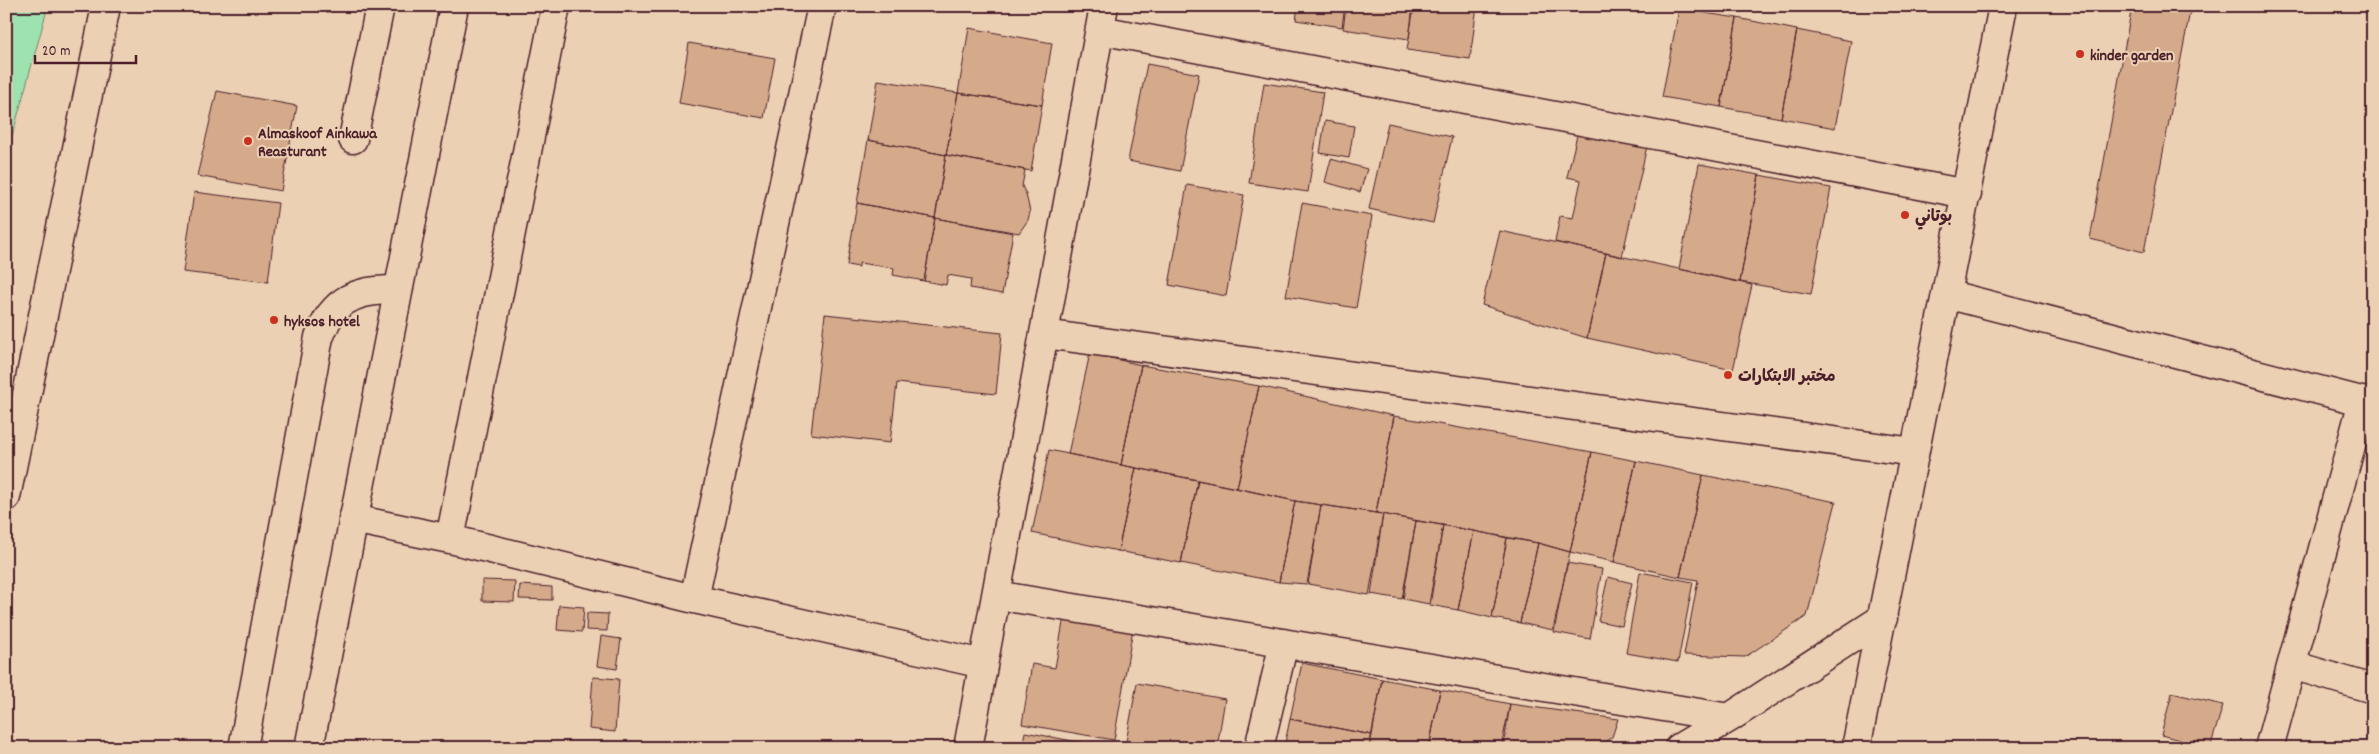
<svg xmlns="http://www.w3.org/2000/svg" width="2379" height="754" viewBox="0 0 2379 754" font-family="Dekko,'Playpen Sans Arabic',sans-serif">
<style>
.green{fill:#9ee3af;stroke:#74816d}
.building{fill:#d4aa8a;stroke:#4a1f2b}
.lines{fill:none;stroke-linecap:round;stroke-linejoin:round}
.minor-casing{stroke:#4a1f2b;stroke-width:31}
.major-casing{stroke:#4a1f2b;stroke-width:31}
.minor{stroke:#ecd0b3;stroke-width:28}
.major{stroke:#ecd0b3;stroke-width:28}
.poi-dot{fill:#c8321e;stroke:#ecd0b3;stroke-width:2}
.labels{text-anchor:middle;stroke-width:4;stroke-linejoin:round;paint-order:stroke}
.poi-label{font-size:16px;font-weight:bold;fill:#4a1f2b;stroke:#ecd0b3;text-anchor:start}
</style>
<rect width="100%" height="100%" fill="#ecd0b3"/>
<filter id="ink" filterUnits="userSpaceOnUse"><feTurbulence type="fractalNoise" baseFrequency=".02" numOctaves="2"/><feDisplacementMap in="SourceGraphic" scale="10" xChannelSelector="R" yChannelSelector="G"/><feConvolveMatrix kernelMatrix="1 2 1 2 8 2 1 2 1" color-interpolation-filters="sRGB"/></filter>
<g filter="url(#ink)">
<path class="green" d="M 6,6 L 48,6 L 6,158 Z"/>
<path class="building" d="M 1298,6 L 1345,6 L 1342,27 L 1296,20 Z
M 1346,6 L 1413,6 L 1409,39 L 1343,29 Z
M 1414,6 L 1477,6 L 1470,59 L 1407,50 Z
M 2132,6 L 2191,6 L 2144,252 L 2090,239 Z
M 1679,9 L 1737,18 L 1721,107 L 1662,97 Z
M 1737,18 L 1797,30 L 1781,118 L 1721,107 Z
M 969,28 L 1052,43 L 1042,105 L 958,93 Z
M 1797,30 L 1851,41 L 1835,128 L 1781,118 Z
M 689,43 L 775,58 L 764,118 L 679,103 Z
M 1147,64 L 1199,74 L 1180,171 L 1128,161 Z
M 878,80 L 958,93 L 946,155 L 868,140 Z
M 1264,83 L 1323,92 L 1308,192 L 1249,183 Z
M 217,91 L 297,106 L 281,191 L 197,176 Z
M 958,93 L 1042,105 L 1031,171 L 946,155 Z
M 1325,121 L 1354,126 L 1349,158 L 1320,153 Z
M 1388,123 L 1452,137 L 1433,223 L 1369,209 Z
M 1578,131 L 1647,146 L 1622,257 L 1555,242 L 1560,216 L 1573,218 L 1581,180 L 1567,177 Z
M 868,140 L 946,155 L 935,218 L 857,203 Z
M 946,155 L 1025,170 L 1022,186 L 1026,194 L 1030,212 L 1028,220 L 1019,233 L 935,218 Z
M 1331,159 L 1367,169 L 1360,192 L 1325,182 Z
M 1699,164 L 1759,175 L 1740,282 L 1679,269 Z
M 1759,175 L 1831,188 L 1811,294 L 1740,282 Z
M 1187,185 L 1244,195 L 1226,296 L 1169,285 Z
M 194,192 L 278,203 L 268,282 L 183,272 Z
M 857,203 L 935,218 L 924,281 L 893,275 L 894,268 L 859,263 L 859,267 L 847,265 Z
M 1302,203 L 1372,216 L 1356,308 L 1286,296 Z
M 935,218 L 1013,233 L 1002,294 L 970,288 L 971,279 L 948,275 L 946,285 L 924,281 Z
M 1500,231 L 1606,253 L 1587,338 L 1482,305 Z
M 1606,253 L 1752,285 L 1733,370 L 1587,338 Z
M 825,314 L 1002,333 L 996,394 L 897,383 L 890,443 L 811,434 Z
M 1090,353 L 1141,365 L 1121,465 L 1068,454 Z
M 1141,365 L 1259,386 L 1237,488 L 1121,465 Z
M 1259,386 L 1394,416 L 1376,513 L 1295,501 L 1237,488 Z
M 1394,416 L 1592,452 L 1570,552 L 1538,543 L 1376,513 Z
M 1049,450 L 1136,468 L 1118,551 L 1032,533 Z
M 1592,452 L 1636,461 L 1614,562 L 1570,552 Z
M 1636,461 L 1703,475 L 1680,577 L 1614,562 Z
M 1136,468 L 1198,480 L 1181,563 L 1118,551 Z
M 1703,475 L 1836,502 L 1807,616 L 1745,657 L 1684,655 L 1698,580 L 1680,577 Z
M 1198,480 L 1295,501 L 1279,582 L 1181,563 Z
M 1295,501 L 1321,505 L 1307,584 L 1279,582 Z
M 1321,505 L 1383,514 L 1369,595 L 1308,584 Z
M 1383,514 L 1416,521 L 1402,599 L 1371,594 Z
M 1416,521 L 1443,525 L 1429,604 L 1403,599 Z
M 1443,525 L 1474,531 L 1458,610 L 1430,605 Z
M 1474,531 L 1507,538 L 1492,618 L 1458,610 Z
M 1507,538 L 1538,543 L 1520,623 L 1492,618 Z
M 1538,543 L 1570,552 L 1553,630 L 1520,623 Z
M 1567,563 L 1602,569 L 1590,639 L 1554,632 Z
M 1640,572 L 1693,582 L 1678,662 L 1626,653 Z
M 1608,577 L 1632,583 L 1622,626 L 1598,621 Z
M 482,580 L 515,581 L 514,602 L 482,601 Z
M 520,585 L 552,587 L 552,600 L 519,599 Z
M 559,605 L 584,607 L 582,632 L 557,630 Z
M 1065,611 L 1134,623 L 1114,740 L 1022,724 L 1032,664 L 1055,668 Z
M 587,613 L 608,614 L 607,631 L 586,630 Z
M 601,636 L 621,639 L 617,669 L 597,666 Z
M 1302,663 L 1382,679 L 1372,735 L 1290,719 Z
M 593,677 L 619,679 L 615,732 L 589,729 Z
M 1382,679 L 1440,690 L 1429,748 L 1369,748 Z
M 1137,683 L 1225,699 L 1217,748 L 1156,748 L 1126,742 Z
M 1440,690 L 1510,704 L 1501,748 L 1429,748 Z
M 2172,693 L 2223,705 L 2210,748 L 2161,735 Z
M 1510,704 L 1618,719 L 1612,737 L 1596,748 L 1503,748 Z
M 1290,719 L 1372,735 L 1369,748 L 1284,748 Z
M 1025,732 L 1110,748 L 1022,748 Z
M 2162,742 L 2180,748 L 2160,748 Z
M 1123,744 L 1146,748 L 1123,748 Z"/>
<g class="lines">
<defs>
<path id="minor" d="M 1100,30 L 1967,194
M 353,139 L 380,6
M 1946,294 L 2373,404
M 1044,334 L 1914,452
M 6,497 L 106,6
M 353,519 L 450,539 L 694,599 L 983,664
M 450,539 L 556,6
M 996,595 L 1729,718
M 694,599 L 822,6
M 2292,665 L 2373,689
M 243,748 L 319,337 C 323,330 326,319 332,313 C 348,292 373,290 397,290
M 968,748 L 1104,6
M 1259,748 L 1284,643
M 1679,748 L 1729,718 L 1883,618
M 1856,748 L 2003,6
M 2269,748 L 2363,401"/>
<path id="major" d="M 309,748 L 454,6"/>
</defs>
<use href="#minor" class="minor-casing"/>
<use href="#major" class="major-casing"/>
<use href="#minor" class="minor"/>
<use href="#major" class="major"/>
</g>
</g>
<g class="poi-dot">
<circle cx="2080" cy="54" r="5"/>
<circle cx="248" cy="141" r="5"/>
<circle cx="1905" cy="215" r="5"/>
<circle cx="274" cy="320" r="5"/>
<circle cx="1728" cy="375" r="5"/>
</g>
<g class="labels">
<g class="poi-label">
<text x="2090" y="60">kinder garden</text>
<text x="258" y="138">Almaskoof Ainkawa<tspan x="258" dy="18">Reasturant</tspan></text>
<text x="1915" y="221">بوتاني</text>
<text x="284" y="326">hyksos hotel</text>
<text x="1738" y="381">مختبر الابتكارات</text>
</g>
</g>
<rect width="2379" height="754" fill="none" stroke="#ecd0b3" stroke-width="25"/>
<rect x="12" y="12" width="2354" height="729" fill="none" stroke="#4a1f2b" stroke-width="2" filter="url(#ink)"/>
<path d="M35 55v8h101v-8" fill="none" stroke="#4a1f2b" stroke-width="2.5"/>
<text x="42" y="55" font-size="15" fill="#4a1f2b" stroke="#ecd0b3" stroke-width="4" paint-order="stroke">20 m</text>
</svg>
